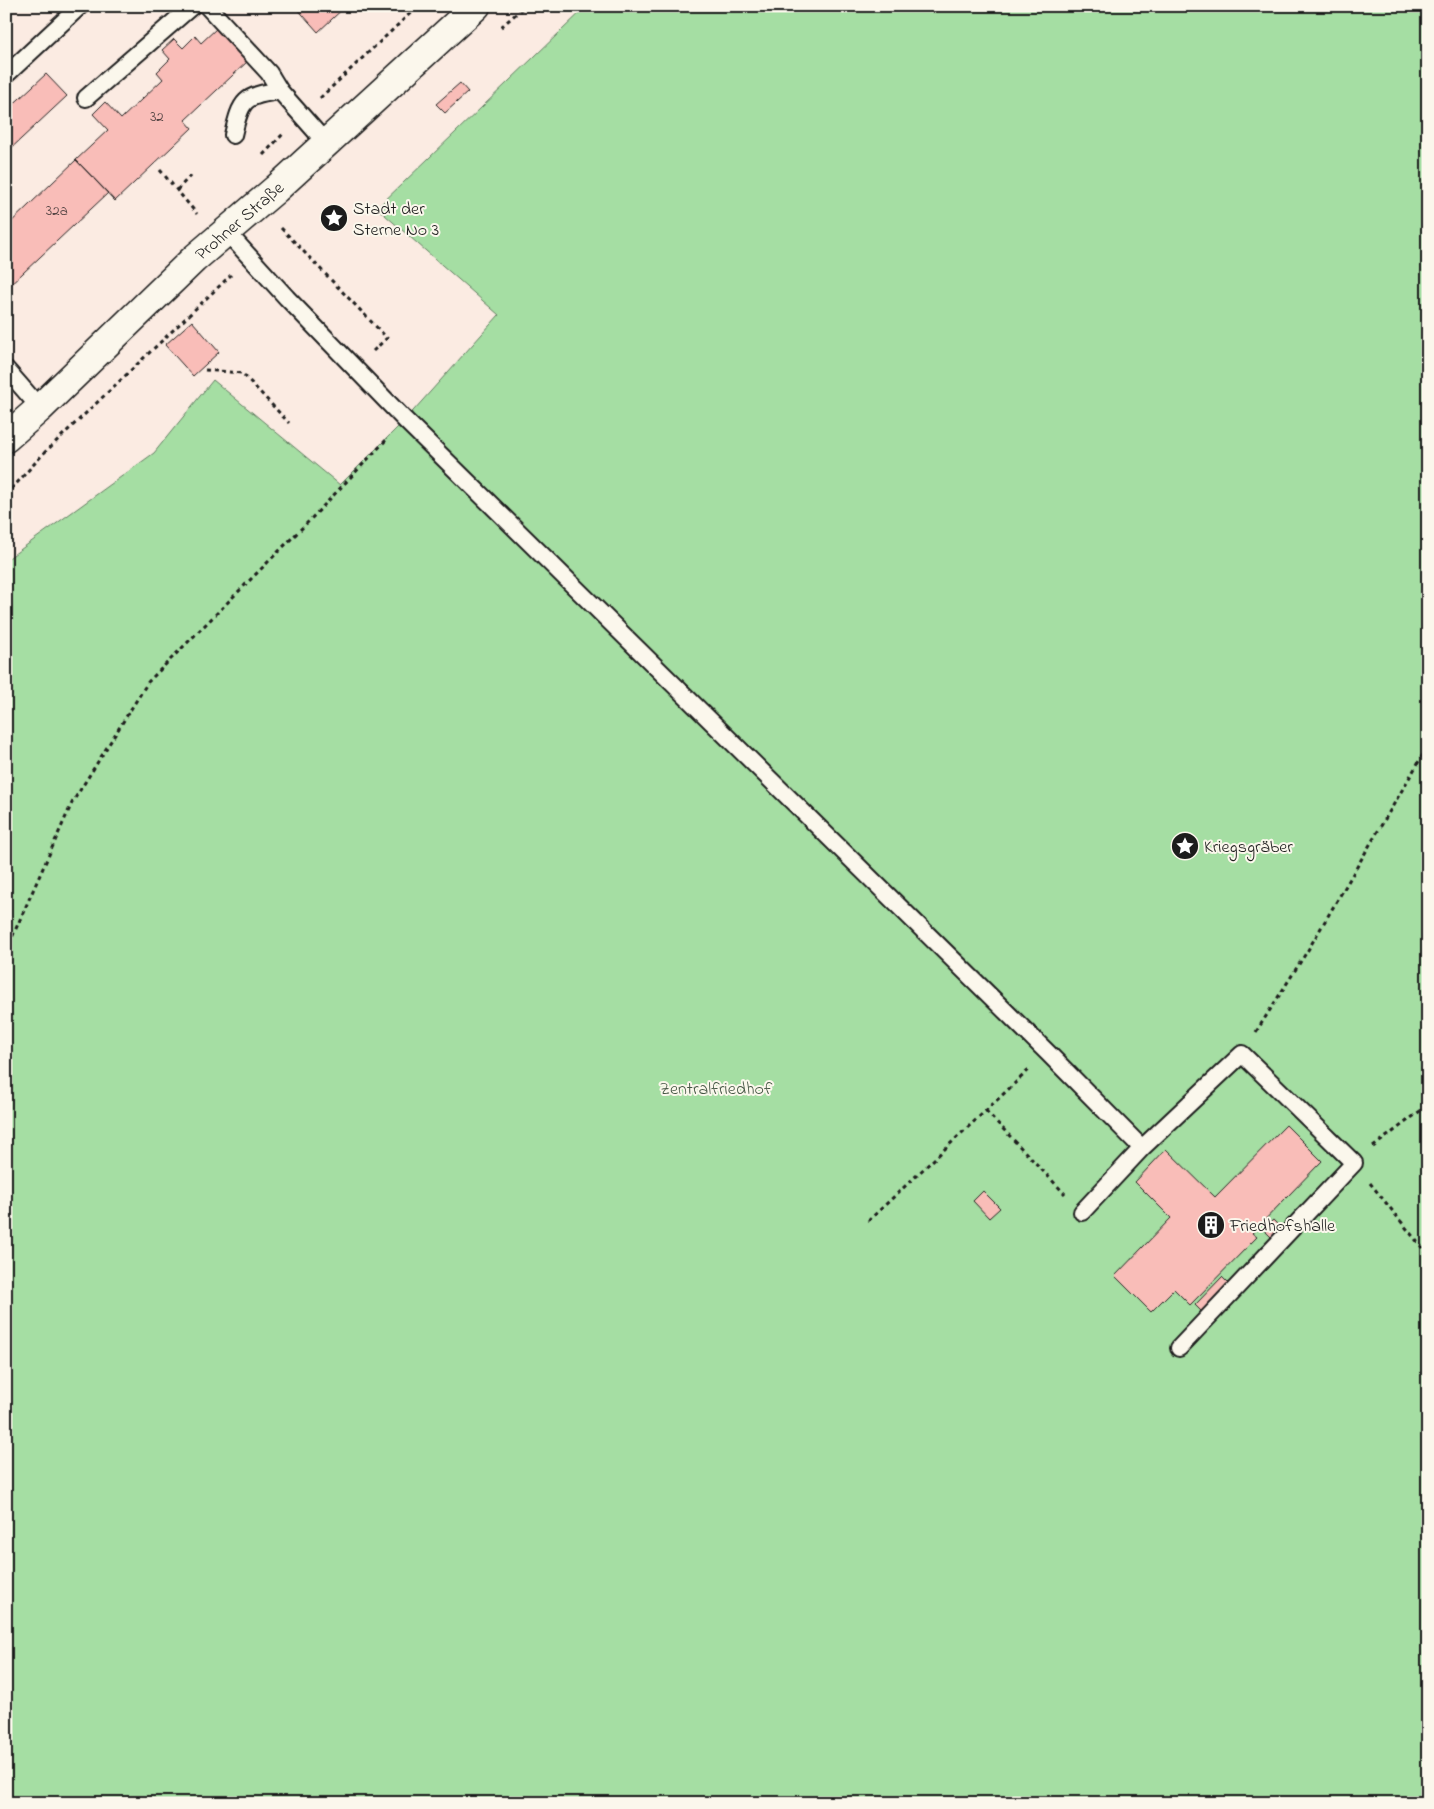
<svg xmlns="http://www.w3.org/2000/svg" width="1434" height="1809" viewBox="0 0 1434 1809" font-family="'Indie Flower',sans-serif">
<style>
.green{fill:#a5dea3;stroke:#607d60}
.building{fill:#f9bdb8;stroke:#1c1c1c}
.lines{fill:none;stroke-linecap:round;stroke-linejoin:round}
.service-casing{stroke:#1c1c1c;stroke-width:20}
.secondary-casing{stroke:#1c1c1c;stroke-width:31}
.path{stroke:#1c1c1c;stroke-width:3;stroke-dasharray:4 4;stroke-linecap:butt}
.service{stroke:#fbf7ec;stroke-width:16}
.secondary{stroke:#fbf7ec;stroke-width:28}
.labels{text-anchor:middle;stroke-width:4;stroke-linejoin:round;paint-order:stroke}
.number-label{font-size:15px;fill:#534443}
.poi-label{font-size:18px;fill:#1c1c1c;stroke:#fbf7ec;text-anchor:start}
.street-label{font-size:18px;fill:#1c1c1c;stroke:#fbf7ec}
.park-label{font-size:18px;fill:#455644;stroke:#fbf7ec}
</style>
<rect width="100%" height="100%" fill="#fbebe2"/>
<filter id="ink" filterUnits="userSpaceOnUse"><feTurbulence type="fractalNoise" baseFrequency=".02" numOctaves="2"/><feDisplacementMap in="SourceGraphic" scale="10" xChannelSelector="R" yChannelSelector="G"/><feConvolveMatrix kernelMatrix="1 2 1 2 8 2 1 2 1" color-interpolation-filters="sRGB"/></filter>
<g filter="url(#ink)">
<path class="green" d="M 587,6 L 1428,6 L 1428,1803 L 6,1803 L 6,560 L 154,453 L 213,380 L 340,485 L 405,420 L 499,315 L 377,208 Z"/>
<path class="building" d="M 295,6 L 346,6 L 318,32 Z
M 217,28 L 248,61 L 185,120 L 192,128 L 115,201 L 76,160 L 108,130 L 93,114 L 105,102 L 121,119 L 163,79 L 157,72 L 170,59 L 162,50 L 174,39 L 183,48 L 195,36 L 201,43 Z
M 46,74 L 67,96 L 6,153 L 6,111 Z
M 460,83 L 468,92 L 445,113 L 436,104 Z
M 76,160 L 108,193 L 6,289 L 6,227 Z
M 192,321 L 219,352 L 193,376 L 165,345 Z
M 1286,1125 L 1322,1161 L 1252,1233 L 1257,1237 L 1190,1305 L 1174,1289 L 1151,1312 L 1115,1276 L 1171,1218 L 1135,1182 L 1166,1149 L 1215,1197 Z
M 983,1191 L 1000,1208 L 989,1218 L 973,1201 Z
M 1273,1220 L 1281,1228 L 1271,1237 L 1263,1229 Z
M 1222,1277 L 1231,1286 L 1204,1314 L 1195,1305 Z"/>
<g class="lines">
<defs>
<path id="service" d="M 207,6 L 269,73 L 280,91
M 6,75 L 80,6
M 86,98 L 192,6
M 233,135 C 241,100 244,95 280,91 L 326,143
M 226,231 L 287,298 L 405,420 L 1048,1053 L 1142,1148
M 6,369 L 40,408
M 1082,1212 L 1142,1148 L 1242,1054 L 1354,1163 L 1179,1348"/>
<g id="secondary">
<path id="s1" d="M 6,438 L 40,408 L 194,259 L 276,189 L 476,6"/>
</g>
</defs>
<use href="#service" class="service-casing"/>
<use href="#secondary" class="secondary-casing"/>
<path class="path" d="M 501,27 L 525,6
M 320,98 L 418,6
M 263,155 L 283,134
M 160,170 L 197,214
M 177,190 L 191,175
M 281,228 L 387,338 L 373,351
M 205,370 L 242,373 L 289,423
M 6,495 L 44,453 L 231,275
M 6,951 L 72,803 L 148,682 L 309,521 L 387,439
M 1256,1032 L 1308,950 L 1428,746
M 986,1111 L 1065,1194
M 1373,1147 L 1428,1105
M 1370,1183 L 1428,1255
M 868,1221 L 1030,1069"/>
<use href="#service" class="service"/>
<use href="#secondary" class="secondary"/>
</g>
</g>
<defs>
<symbol id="sight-disc" viewBox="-11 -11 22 22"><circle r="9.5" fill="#1c1c1c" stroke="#fbf7ec"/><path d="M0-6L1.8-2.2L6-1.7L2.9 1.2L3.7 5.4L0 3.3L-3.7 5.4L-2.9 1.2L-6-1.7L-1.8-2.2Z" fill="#fff"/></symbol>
<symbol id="building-disc" viewBox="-11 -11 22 22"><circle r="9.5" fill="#1c1c1c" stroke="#fbf7ec"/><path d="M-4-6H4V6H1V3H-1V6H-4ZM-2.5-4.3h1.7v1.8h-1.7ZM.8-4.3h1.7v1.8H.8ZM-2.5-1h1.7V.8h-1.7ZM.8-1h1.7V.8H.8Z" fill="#fff"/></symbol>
</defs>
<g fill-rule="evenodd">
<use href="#sight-disc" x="318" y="202" width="32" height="32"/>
<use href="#sight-disc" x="1169" y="830" width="32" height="32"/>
<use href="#building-disc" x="1195" y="1209" width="32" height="32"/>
</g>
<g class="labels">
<g class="number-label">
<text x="157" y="121">32</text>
<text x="57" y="215">32a</text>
</g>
<g class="poi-label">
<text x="353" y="214">Stadt der<tspan x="353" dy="21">Sterne No 3</tspan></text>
<text x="1204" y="852">Kriegsgräber</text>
<text x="1230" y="1231">Friedhofshalle</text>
</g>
<g class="street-label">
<text dy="6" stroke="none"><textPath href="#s1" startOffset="319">Prohner Straße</textPath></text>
</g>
<g class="park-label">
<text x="716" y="1094">Zentralfriedhof</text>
</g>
</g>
<rect width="1434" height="1809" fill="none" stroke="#fbf7ec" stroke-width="25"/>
<rect x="12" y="12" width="1409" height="1784" fill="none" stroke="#1c1c1c" stroke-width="2" filter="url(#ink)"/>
</svg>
